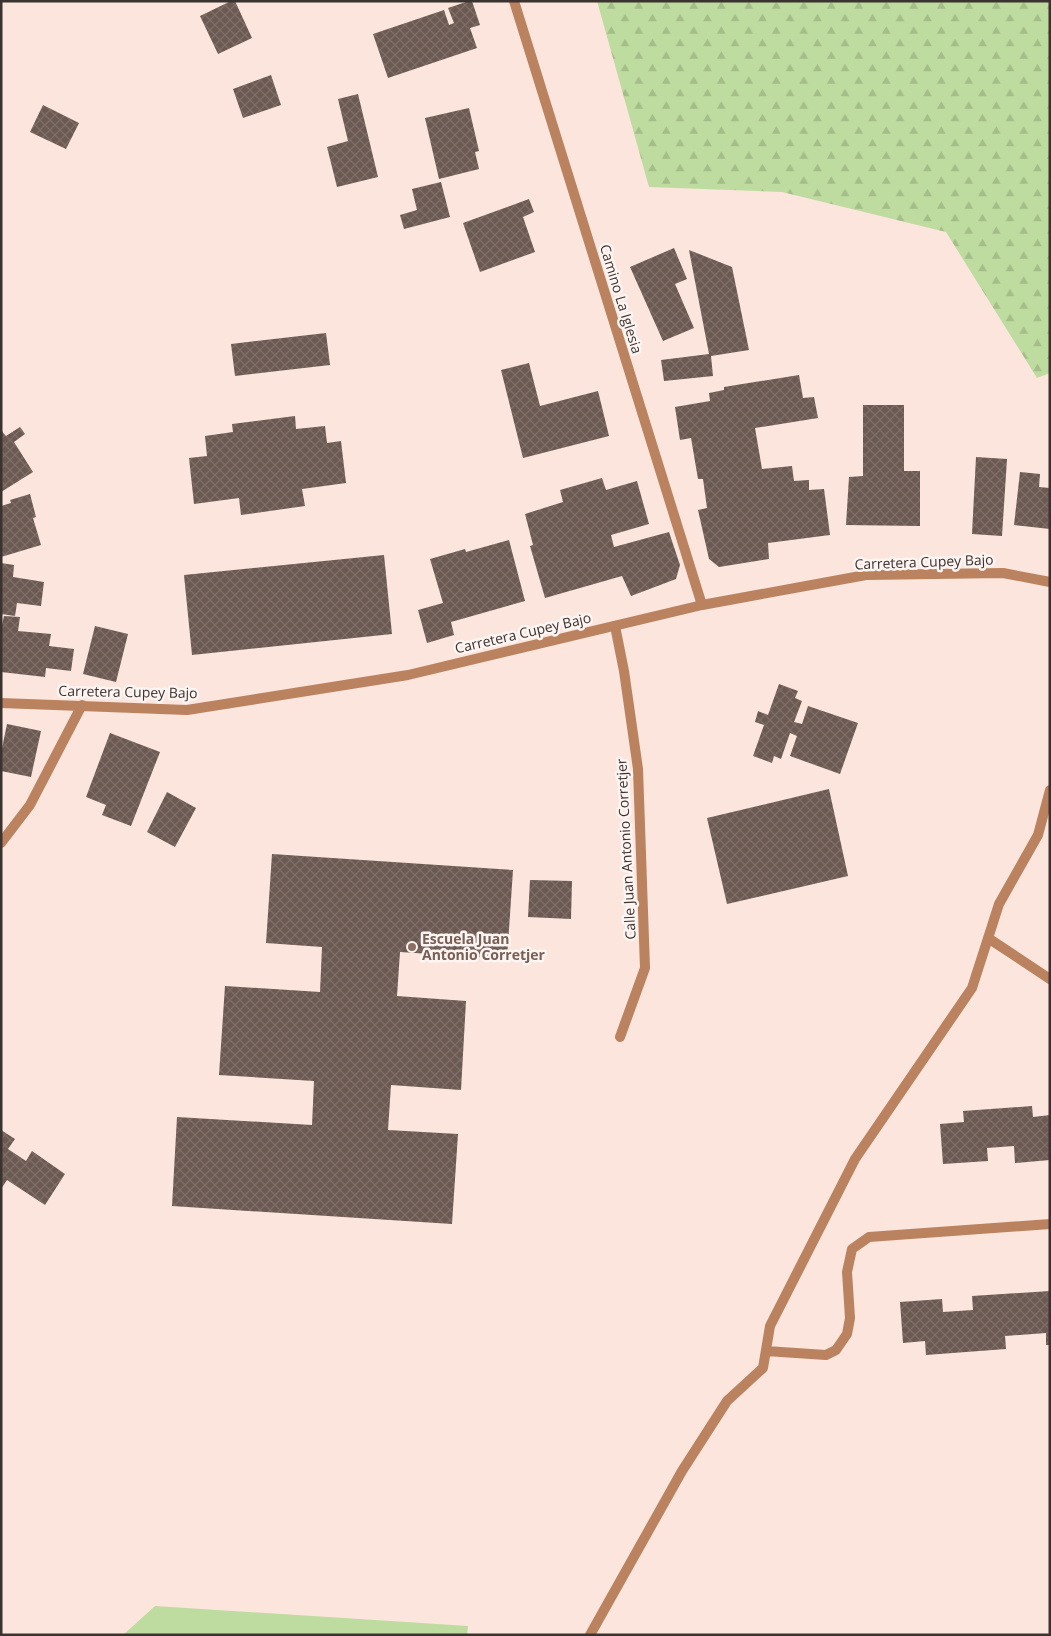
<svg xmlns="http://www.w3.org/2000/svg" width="1051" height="1636" viewBox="0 0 1051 1636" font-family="'Open Sans',sans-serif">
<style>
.forest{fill:url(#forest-firs)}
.pitch{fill:#bedc9f}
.building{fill:url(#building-cross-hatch)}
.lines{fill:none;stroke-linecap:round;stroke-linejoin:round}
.minor{stroke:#bb8260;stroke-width:10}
.tertiary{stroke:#bb8260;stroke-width:10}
.education-dot{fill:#8d6e63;stroke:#fef5f2;stroke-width:2}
.labels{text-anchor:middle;stroke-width:5;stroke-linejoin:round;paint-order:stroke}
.street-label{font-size:14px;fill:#3b332f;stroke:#fef5f2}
.education-label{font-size:14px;font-weight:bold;fill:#785e54;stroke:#fef5f2;text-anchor:start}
</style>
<defs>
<pattern id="forest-firs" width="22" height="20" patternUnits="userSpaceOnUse" patternTransform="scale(1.25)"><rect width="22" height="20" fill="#bedc9f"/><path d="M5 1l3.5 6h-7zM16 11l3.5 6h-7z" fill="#a4bd89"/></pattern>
<pattern id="building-cross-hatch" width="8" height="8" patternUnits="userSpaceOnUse" patternTransform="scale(1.25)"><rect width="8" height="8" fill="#6c5952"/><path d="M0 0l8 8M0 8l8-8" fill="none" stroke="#7e6e68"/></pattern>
</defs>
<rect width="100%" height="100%" fill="#fbe5dd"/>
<path class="forest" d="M 597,1 L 1050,1 L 1050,373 L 1037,378 L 946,232 L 782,192 L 649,187 Z"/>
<path class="pitch" d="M 155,1606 L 468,1626 L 467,1635 L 123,1635 Z"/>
<path class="building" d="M 231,1 L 235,1 L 252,38 L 218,54 L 200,16 Z
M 469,1 L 472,1 L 480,25 L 470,28 L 477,48 L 388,78 L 373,34 L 444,10 L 449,25 L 454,23 L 448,8 Z
M 271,75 L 281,105 L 243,118 L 233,89 Z
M 358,94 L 378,177 L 337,187 L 327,147 L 348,141 L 338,99 Z
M 43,105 L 79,123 L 66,149 L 30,132 Z
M 469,108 L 479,151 L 475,152 L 479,169 L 439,179 L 425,118 Z
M 441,182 L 450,217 L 404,229 L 400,215 L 417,210 L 412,189 Z
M 529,199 L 534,212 L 523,217 L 535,252 L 480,272 L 463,223 Z
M 674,248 L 687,279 L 675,284 L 694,328 L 663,341 L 630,267 Z
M 689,250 L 732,267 L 749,350 L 711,356 L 713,376 L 664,381 L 661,360 L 709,354 Z
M 326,333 L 330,365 L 235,376 L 231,344 Z
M 529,363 L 540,406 L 598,391 L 609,436 L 523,458 L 501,370 Z
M 799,375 L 803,398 L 814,397 L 818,418 L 755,428 L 762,469 L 792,466 L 794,481 L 809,480 L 809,490 L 824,489 L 830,535 L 768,543 L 769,559 L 719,567 L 709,559 L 698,510 L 707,508 L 703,479 L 698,479 L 691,438 L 680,440 L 675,407 L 710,401 L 709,393 L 724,390 L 724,387 Z
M 863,405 L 904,405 L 904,471 L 920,471 L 920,526 L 846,525 L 849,477 L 863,476 Z
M 295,416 L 296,429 L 325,426 L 327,443 L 341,441 L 346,483 L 302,489 L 305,506 L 241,515 L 239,498 L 194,504 L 189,458 L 207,456 L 205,436 L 233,432 L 232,424 Z
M 20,427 L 25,434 L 14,442 L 33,472 L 1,492 L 1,430 L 6,436 Z
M 976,457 L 1007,459 L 1002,536 L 972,534 Z
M 1020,472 L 1040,474 L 1039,487 L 1050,488 L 1050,529 L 1014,525 Z
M 602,478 L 606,490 L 637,481 L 649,524 L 611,535 L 614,547 L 669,532 L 680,565 L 676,579 L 631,596 L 622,576 L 545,598 L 530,546 L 533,545 L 525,514 L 563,502 L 560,490 Z
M 30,494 L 36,517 L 33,518 L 41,545 L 1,557 L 1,506 L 11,503 L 10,500 Z
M 509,540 L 525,601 L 451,622 L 454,635 L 427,643 L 418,610 L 443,603 L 430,559 L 465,549 L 466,552 Z
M 384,555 L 392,634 L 192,655 L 184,575 Z
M 1,563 L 14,565 L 13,577 L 44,582 L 41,606 L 17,603 L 15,616 L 1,614 Z
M 4,616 L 20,617 L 18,631 L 51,634 L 49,646 L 74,649 L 71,671 L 46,668 L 45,677 L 1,672 L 1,629 Z
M 95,626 L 128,634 L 116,682 L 83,674 Z
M 779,684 L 798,691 L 795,698 L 802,701 L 794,722 L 802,724 L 808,706 L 858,723 L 840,774 L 790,756 L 797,736 L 790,733 L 781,759 L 774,756 L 772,763 L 753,756 L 764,725 L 755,722 L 758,711 L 768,715 Z
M 7,724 L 41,731 L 31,777 L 1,771 L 1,753 Z
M 110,733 L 160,752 L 131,826 L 102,815 L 106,805 L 86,797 Z
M 829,789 L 848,876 L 727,904 L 707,818 Z
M 167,792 L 196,808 L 175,847 L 147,832 Z
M 272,854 L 513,870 L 507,959 L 400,952 L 397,996 L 466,1001 L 461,1090 L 391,1085 L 388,1130 L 458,1134 L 452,1224 L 172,1206 L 177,1117 L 312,1125 L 314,1081 L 219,1075 L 225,986 L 320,992 L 322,947 L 266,943 Z
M 530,880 L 572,881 L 571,919 L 528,917 Z
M 1032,1106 L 1033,1117 L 1050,1115 L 1050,1160 L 1015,1163 L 1014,1146 L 987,1148 L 988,1161 L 943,1164 L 940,1124 L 964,1122 L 963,1111 Z
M 1,1130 L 15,1139 L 8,1149 L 26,1161 L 32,1151 L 65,1174 L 45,1205 L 7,1180 L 1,1189 Z
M 1050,1291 L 1050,1345 L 1046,1345 L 1046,1333 L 1005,1336 L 1006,1349 L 926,1355 L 925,1341 L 903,1343 L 900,1302 L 942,1299 L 943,1312 L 973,1310 L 972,1296 Z"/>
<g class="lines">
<path class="minor" d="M 514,1 L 702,605
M 615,626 L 624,671 L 638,769 L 645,968 L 620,1037
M 1,843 L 30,805 L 82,705
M 988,938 L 1050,979
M 766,1351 L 826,1355 L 836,1350 L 847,1334 L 850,1318 L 847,1272 L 852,1249 L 869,1237 L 1050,1224
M 590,1635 L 682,1471 L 727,1401 L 763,1368 L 770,1326 L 855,1159 L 972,988 L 999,904 L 1038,835 L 1050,790"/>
<path class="tertiary" d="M 1,703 L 187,710 L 408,675 L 702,605 L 866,575 L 1003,573 L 1050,582"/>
</g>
<circle class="education-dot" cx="412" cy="947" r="5"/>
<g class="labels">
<g class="street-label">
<text transform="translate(621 299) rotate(73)" y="5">Camino La Iglesia</text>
<text transform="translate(924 562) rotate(-2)" y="5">Carretera Cupey Bajo</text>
<text transform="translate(523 633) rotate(-13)" y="5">Carretera Cupey Bajo</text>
<text transform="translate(128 692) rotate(1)" y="5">Carretera Cupey Bajo</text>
<text transform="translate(626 849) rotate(-93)" y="5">Calle Juan Antonio Corretjer</text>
</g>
<g class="education-label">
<text x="422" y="944">Escuela Juan<tspan x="422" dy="16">Antonio Corretjer</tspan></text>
</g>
</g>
<rect width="1051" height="1636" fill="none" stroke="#3b332f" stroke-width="5"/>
</svg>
